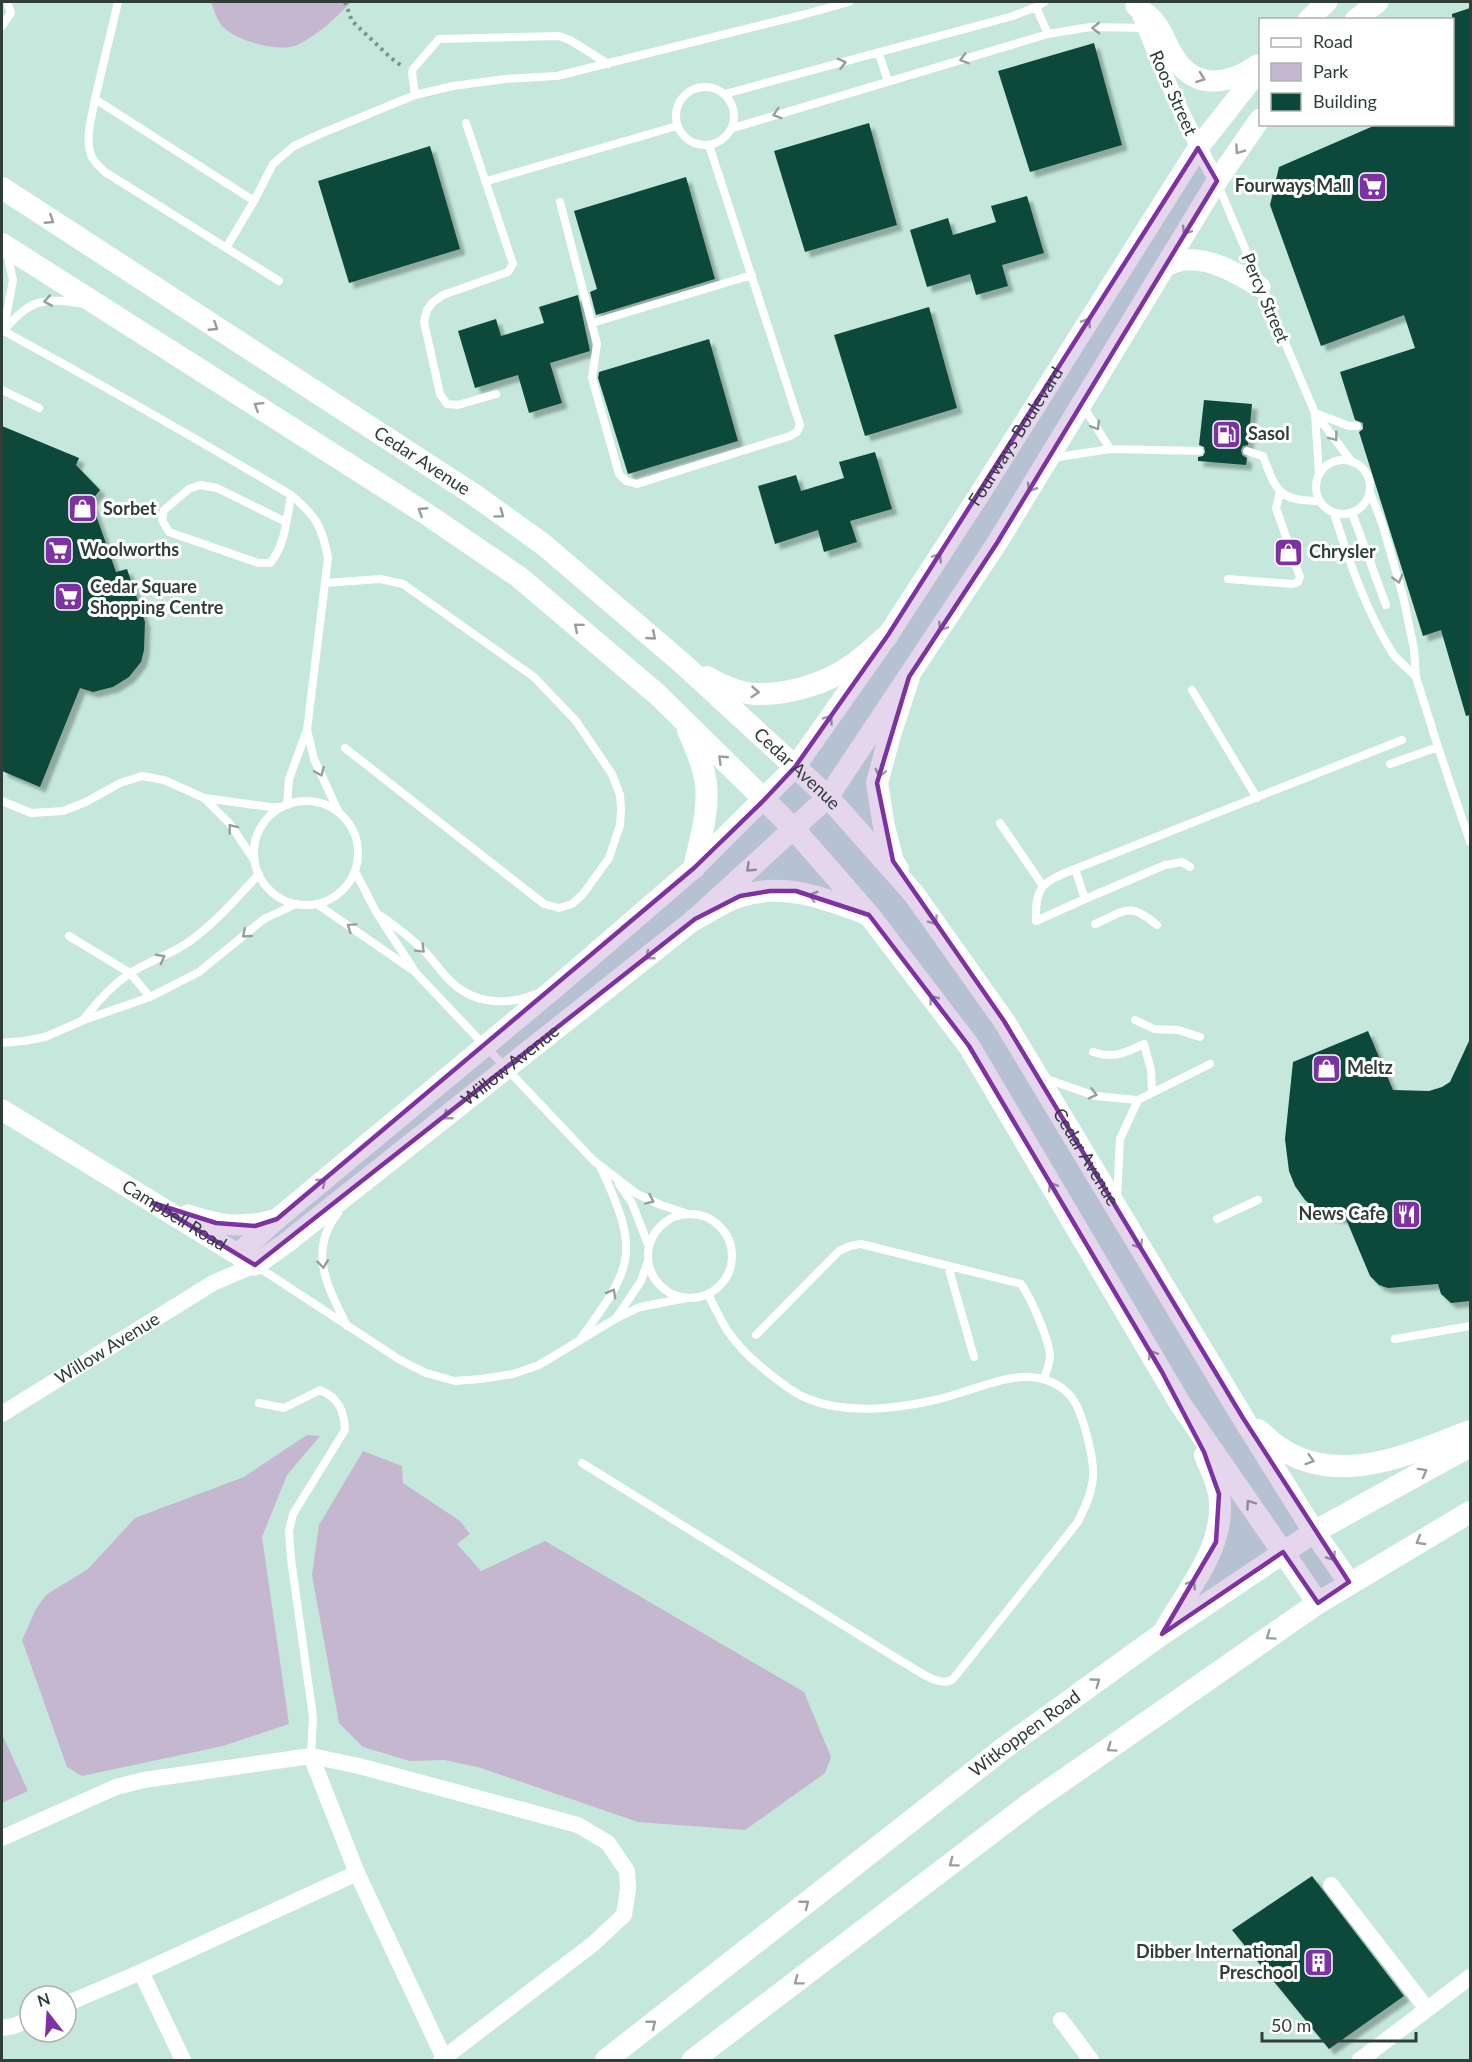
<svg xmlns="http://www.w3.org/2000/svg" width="1472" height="2062" viewBox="0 0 1472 2062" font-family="Lato,sans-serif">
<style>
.green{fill:#c6b7d0}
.building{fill:#0c483a;filter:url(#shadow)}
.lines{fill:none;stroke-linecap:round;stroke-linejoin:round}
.path{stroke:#7b938c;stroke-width:4;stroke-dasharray:3 4.5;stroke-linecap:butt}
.service{stroke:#fff;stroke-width:8}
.minor{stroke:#fff;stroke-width:16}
.tertiary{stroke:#fff;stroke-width:21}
.secondary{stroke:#fff;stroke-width:22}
.oneway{stroke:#989e9c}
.marked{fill:#7d32a3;fill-opacity:0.2;stroke:#7d32a3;stroke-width:4.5;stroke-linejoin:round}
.labels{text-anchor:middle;stroke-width:6;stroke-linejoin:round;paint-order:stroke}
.street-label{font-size:18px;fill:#303e3a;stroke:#fff}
.poi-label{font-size:18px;font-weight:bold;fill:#303e3a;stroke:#fff;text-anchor:start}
</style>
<defs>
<filter id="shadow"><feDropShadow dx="5.5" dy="5.5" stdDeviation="1.5" flood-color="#0004"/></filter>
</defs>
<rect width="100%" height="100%" fill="#c5e7dc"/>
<path class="green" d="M 211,2 L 351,2 C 336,18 318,35 297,45 C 279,53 237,41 223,27 C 217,21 214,9 211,2 Z
M 307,1435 L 320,1436 L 287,1475 L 262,1537 L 289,1724 L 223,1746 L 82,1776 L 67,1767 L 22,1640 L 36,1609 L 46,1595 L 88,1569 L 135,1518 L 244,1477 Z
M 363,1451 L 402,1466 L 403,1483 L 460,1521 L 470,1534 L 457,1544 L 481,1571 L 545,1541 L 804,1692 L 831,1757 L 825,1773 L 745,1830 L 638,1822 L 478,1767 L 444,1760 L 410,1761 L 363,1747 L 339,1723 L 312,1575 L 319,1525 Z
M 2,1734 L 28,1791 L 2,1803 Z"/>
<path class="building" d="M 1470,8 L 1470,715 L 1466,716 L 1441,630 L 1423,636 L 1359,432 L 1363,429 L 1363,423 L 1355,420 L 1340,372 L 1415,348 L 1404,315 L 1321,346 L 1270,205 L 1279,167 L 1378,124 L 1452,124 L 1452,14 Z
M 1094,43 L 1122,145 L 1030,172 L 998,71 Z
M 869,123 L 897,225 L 805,252 L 774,151 Z
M 430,146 L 460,249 L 349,283 L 318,181 Z
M 686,177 L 715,279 L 596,315 L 590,292 L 597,289 L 574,211 Z
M 1027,196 L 1044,253 L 1002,265 L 1008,286 L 976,295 L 970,274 L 927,287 L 910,230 L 948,218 L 953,235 L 996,222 L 991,206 Z
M 578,295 L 590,351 L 550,363 L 562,403 L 529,413 L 518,375 L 475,388 L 458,331 L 496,319 L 501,336 L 544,323 L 539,307 Z
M 929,307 L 957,408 L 865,436 L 834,335 Z
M 709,339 L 738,441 L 628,474 L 604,397 L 598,378 L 599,372 Z
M 1204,400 L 1252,404 L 1248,445 L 1243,446 L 1241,450 L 1242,455 L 1247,458 L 1246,465 L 1198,461 L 1198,457 L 1203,456 L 1205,452 L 1204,447 L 1199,445 Z
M 2,426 L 79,458 L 76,465 L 100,490 L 91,501 L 116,572 L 127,569 L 145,622 L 144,650 L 141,662 L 129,677 L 113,687 L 93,692 L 80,688 L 40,787 L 2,771 Z
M 875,452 L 892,509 L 850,521 L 857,542 L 824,552 L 818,530 L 775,544 L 758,486 L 796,475 L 801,491 L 844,478 L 839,462 Z
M 1368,1031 L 1393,1090 L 1429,1091 L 1442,1087 L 1450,1082 L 1470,1039 L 1470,1301 L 1451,1303 L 1441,1294 L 1438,1284 L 1388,1288 L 1379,1285 L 1370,1276 L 1346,1219 L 1329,1216 L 1317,1210 L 1305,1200 L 1295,1186 L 1289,1171 L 1285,1139 L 1293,1062 Z
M 1312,1876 L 1404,1996 L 1329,2049 L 1232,1930 Z"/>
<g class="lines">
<path class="path" d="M 345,2 L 352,21 L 391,58 L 402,66"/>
<path class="service" d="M 118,2 L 95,99 L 254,201 L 273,164 L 294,146 L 320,134 L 415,95 L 453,86 L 505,79 L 557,76 L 802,15 L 849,2
M 1036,7 L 1048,34
M 2,26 L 11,13 L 7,2
M 879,54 L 888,81
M676 116a29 29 0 1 1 58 0a29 29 0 1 1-58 0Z
M 725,94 L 1013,16 L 1036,7 L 1044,2
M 415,95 L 412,73 L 413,69 L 439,39 L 559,36 L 570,40 L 608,64
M 95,99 C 92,117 84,140 92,157 C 95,163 101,168 105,172 L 279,281
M 466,123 L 513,264 L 508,272 L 443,295 L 433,302 L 427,310 L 424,322 L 440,394 L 447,404 L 458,405 L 496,394
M 733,128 L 1048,34 L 1090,27 L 1145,28
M 487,181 L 677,126
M 1218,185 L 1315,413 L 1352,462
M 560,202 L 597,344 L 592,378 L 619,474 L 626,481 L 637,484 L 790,436 L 797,432 L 800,425 L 709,145
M 226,248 L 254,201
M 592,323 L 752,275
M 4,328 L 13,280 L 7,253
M 2,330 C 99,383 195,438 291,495 C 316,516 322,526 328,558 L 307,730 L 289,779 L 287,805
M 3,331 C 31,299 42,297 84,304
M 2,390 L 39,408
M 1082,404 L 1110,449
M 1315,413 L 1349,426 L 1357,426
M 1315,414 L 1319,474
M 1247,451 L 1263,456 C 1276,491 1279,501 1319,501
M 1052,458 L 1110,449 L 1199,451
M1316 487a27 27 0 1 1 54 0a27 27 0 1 1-54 0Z
M 1370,492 L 1382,523 L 1403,596 L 1414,649 L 1416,677 L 1438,747 L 1470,842
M 1334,513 C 1349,561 1366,611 1393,654 C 1399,662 1409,669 1416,677
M 1352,513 L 1386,605
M 286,522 L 217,488 L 200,485 L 189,489 L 164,510 L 162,520 L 169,532 L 258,563 L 270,563 C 285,547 287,517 291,495
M 1228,579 L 1292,584 L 1298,582 L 1300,577 L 1276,508 L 1280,491
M 325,583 L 380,579 L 403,584 L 534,677 L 576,721 L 612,774 L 620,795 L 621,809 L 620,825 L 609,858 L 583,894 L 572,904 L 559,908 L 544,904 L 345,748
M 1192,690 L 1257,798
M 307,730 L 314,759 L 339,813
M 1390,764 L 1438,747
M 204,798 L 230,824 L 254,860
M 2,801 L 31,813 L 63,811 L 86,802 L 120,783 L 142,776 L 164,780 L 204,798 L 270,807 L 282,807
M254 853a52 52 0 1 1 104 0a52 52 0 1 1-104 0Z
M 1000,823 L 1043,886
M 1075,869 L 1085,899 L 1036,921 C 1035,885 1043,882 1075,869 L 1402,740
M 355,871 L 376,912 L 416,973 L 594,1161 L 637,1194 L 661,1205 L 688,1214
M 1085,899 L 1165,865 L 1182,862 L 1190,867
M 317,904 L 411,969
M 381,916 C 398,928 414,940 428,955 C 438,966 447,981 460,989 C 482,1005 512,1004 536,994
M 1095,924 C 1125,911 1129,901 1157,925
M 69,936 L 130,973 L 150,997
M 84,1019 C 97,1002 111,986 129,974 C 148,961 171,955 190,941 C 216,922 237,898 259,874
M 1135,1020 L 1154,1029 L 1178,1030 L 1200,1037
M 2,1043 L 24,1041 L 45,1037 L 84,1020 L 150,997 L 199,972 L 264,919 L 296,904
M 1093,1052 C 1116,1059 1123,1053 1144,1044 L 1151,1070 L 1152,1092
M 1044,1078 L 1095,1096 L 1138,1100 L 1120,1139 L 1117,1198
M 1138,1100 L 1210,1064
M 619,1184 L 632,1203 L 649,1247
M 338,1213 C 307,1252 328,1287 347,1326
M648 1256a42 42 0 1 1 84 0a42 42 0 1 1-84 0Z
M 1217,1219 L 1258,1200
M 255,1265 L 400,1360 L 426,1373 L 455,1381 L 481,1379 L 513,1374 L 539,1365 L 615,1319 L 640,1307 L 687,1298
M 948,1266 L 974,1357
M 617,1317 L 641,1281 L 648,1261
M 756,1335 L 839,1251 L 850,1246 L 861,1244 L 1021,1284 C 1031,1298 1049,1339 1050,1356 C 1050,1363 1046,1372 1044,1379
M 581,1338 C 634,1266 640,1252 601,1168
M 1395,1339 L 1470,1326
M 259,1403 L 284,1408 L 320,1390 C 339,1398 344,1411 345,1430 L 293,1514 L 289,1531 L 291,1559 L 313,1717 L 311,1756
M 582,1463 L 901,1661 C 915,1668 939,1689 953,1679 L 1077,1523 C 1085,1508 1092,1493 1093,1476 C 1094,1457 1083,1413 1072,1398 C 1061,1383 1041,1376 1023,1377 C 997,1378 962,1394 935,1400 C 894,1409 846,1415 806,1398 C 793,1393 782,1383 771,1375 C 754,1362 739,1348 727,1330 C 720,1319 714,1306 708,1294"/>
<g class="minor">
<path d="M 1136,5 C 1160,65 1185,125 1217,181"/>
<path id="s1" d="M 2,1414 L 213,1283 L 255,1265"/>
<path d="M 311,1756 L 357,1873 L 444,2058"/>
<path d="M 2,1838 L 116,1787 L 144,1780 L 311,1756 L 359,1766 L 578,1825 L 608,1843 L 627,1871 L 628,1889 L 624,1915 L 593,1944 L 441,2060"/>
<path d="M 1331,1885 L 1427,2009"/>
<path d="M 141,1972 L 183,2060"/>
<path d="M 66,2004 L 141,1972 L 357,1873"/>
<path d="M 1061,2020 L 1091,2060"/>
<path d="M 2,2028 L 14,2026 L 30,2019"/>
<path d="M 1360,2060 L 1470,1977"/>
</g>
<g class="tertiary">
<path d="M 1136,6 C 1142,11 1149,15 1154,21 C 1164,32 1167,47 1175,58 C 1196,91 1230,84 1257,65"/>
<path d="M 1308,20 L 1327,2"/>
<path d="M 1355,20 L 1378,2"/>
<path d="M 1165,266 C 1171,264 1178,261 1184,260 C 1211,257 1238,274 1260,287"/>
<path id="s2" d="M 2,1110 L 255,1265 L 286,1243 L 695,919 L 828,797 L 997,543 L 1217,181 L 1260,119"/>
<path d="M 188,1215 C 221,1226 243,1229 277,1219"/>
<path id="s3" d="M 238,1254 L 277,1219 L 556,987 L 694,868 L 795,767 L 888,635 L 979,495 L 1198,148 L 1260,69"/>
</g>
<g class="secondary">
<path id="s4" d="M 2,188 L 476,496 L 544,545 L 682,663 L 828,797 L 914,894 L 1004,1021 L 1243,1418 L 1314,1532 L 1349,1582"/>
<path d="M 2,244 L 425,513 L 519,577 L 658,695 L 793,828 L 869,915 L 969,1046 L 1181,1405 L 1318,1603"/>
<path d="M 707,677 C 721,685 739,693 755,694 C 788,695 826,684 852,665 C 865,656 876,645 888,635"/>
<path d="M 688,730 C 695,747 704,765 706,784 C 709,812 700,841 694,868"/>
<path d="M 898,869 L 893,861 L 884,827 L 877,783 L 890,735 L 909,677"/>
<path d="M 695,919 C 710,912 725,900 741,896 C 784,882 827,899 867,914"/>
<path d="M 1258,1430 C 1266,1436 1272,1443 1280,1448 C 1340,1488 1412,1453 1470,1431"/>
<path d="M 1166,1628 C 1189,1587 1227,1545 1219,1494 C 1217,1481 1210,1468 1205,1455"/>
<path id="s5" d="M 606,2060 L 1004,1748 L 1162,1634 L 1314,1532 L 1470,1446"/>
<path d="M 693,2060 L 1032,1802 L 1318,1603 L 1470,1512"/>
</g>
</g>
<defs><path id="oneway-chevron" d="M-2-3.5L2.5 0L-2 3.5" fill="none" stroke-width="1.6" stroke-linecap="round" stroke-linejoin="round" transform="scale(1.5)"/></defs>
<g class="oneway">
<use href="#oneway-chevron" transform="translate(1096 28) rotate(179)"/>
<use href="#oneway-chevron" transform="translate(964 59) rotate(164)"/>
<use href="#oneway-chevron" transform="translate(842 63) rotate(-15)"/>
<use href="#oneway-chevron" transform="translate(1201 78) rotate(20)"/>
<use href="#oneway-chevron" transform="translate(777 114) rotate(163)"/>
<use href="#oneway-chevron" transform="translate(1239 150) rotate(125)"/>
<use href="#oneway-chevron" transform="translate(50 220) rotate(33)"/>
<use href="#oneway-chevron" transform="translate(1186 231) rotate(121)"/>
<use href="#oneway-chevron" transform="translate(48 301) rotate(170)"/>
<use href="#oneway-chevron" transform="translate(1087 322) rotate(-57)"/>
<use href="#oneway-chevron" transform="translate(214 327) rotate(33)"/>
<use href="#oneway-chevron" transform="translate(258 406) rotate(-148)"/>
<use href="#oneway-chevron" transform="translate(1096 426) rotate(58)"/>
<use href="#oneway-chevron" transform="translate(1334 437) rotate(52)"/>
<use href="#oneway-chevron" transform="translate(1031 488) rotate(121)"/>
<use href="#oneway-chevron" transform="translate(422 511) rotate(-147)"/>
<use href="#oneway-chevron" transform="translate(500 514) rotate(36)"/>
<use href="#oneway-chevron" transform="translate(938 557) rotate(-57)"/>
<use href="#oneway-chevron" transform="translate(1398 579) rotate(74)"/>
<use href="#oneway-chevron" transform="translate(578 627) rotate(-140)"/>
<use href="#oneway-chevron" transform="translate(942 627) rotate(123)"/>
<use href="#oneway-chevron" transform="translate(652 636) rotate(41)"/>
<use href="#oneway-chevron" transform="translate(755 692) rotate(4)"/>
<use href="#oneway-chevron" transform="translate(829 719) rotate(-55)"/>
<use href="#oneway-chevron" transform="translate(722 759) rotate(-136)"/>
<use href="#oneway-chevron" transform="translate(320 772) rotate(67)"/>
<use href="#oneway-chevron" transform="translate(880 773) rotate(104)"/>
<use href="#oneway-chevron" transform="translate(232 828) rotate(-128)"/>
<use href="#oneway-chevron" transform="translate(750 868) rotate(137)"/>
<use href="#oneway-chevron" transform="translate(813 896) rotate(-164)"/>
<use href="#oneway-chevron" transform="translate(934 921) rotate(55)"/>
<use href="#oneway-chevron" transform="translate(351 927) rotate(-145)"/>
<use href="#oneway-chevron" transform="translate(246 934) rotate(139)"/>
<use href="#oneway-chevron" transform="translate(421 949) rotate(45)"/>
<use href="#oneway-chevron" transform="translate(649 956) rotate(142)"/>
<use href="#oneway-chevron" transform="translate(161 958) rotate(-28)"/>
<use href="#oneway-chevron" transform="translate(933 999) rotate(-127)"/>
<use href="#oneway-chevron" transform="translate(1093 1094) rotate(15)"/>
<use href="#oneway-chevron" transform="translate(447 1116) rotate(142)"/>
<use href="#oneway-chevron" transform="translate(322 1182) rotate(-40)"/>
<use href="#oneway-chevron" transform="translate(1052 1186) rotate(-121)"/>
<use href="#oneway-chevron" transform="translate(650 1200) rotate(24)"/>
<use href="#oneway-chevron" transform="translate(1139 1245) rotate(59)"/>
<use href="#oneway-chevron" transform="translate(323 1264) rotate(83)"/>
<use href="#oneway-chevron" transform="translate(612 1293) rotate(-61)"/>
<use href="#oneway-chevron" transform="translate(1152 1354) rotate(-121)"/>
<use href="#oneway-chevron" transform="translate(1310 1460) rotate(17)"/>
<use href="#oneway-chevron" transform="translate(1423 1472) rotate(-29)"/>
<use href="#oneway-chevron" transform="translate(1250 1504) rotate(-125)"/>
<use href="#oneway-chevron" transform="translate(1420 1541) rotate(150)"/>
<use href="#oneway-chevron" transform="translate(1332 1557) rotate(56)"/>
<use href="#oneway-chevron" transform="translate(1192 1584) rotate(-57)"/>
<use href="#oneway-chevron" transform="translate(1270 1636) rotate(145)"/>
<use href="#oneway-chevron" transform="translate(1096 1682) rotate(-36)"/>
<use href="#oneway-chevron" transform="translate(1111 1748) rotate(145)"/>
<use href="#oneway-chevron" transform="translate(953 1863) rotate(143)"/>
<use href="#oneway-chevron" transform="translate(805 1904) rotate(-38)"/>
<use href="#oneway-chevron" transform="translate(798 1981) rotate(143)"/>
<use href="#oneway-chevron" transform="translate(652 2024) rotate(-38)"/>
</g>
<path class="marked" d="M 1198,148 L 1217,181 L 997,543 L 909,677 L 877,783 L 893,861 L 1004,1021 L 1243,1418 L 1349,1582 L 1318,1603 L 1283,1552 L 1162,1634 L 1216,1542 L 1219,1494 L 1204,1452 L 1162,1372 L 969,1046 L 869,915 L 796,891 L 770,891 L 740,896 L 695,919 L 255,1265 L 153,1203 L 216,1223 L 255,1226 L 277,1219 L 694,868 L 764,800 L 795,767 L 888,635 Z"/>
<defs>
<symbol id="supermarket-square" viewBox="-11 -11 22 22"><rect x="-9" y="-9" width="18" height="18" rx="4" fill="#7d32a3" stroke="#fff"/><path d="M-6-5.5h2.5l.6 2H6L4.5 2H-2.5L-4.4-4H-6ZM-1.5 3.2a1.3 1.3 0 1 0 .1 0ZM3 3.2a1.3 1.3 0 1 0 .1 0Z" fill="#fff"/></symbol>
<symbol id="fuel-square" viewBox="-11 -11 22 22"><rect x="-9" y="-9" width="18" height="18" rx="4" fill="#7d32a3" stroke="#fff"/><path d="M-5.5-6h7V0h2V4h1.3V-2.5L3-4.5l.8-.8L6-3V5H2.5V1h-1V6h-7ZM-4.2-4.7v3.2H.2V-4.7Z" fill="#fff"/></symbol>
<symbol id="shop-square" viewBox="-11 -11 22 22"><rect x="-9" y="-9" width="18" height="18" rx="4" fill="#7d32a3" stroke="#fff"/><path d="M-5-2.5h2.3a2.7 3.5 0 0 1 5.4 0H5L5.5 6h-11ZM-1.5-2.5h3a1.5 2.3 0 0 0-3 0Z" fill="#fff"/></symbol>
<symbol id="restaurant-square" viewBox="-11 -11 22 22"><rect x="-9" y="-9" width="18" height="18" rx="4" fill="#7d32a3" stroke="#fff"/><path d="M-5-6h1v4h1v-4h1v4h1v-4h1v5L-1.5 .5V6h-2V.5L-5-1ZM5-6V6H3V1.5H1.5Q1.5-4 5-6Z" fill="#fff"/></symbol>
<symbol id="building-square" viewBox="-11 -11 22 22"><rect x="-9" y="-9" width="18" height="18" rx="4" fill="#7d32a3" stroke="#fff"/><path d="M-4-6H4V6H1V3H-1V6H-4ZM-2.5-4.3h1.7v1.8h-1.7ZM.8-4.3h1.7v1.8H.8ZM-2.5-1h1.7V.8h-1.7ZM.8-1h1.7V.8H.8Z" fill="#fff"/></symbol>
</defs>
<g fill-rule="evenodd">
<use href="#supermarket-square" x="1356" y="170" width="33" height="33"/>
<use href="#fuel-square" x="1210" y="418" width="33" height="33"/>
<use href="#shop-square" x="66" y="492" width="33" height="33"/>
<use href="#supermarket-square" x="42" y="534" width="33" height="33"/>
<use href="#shop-square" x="1272" y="536" width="33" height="33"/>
<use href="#supermarket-square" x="52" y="580" width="33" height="33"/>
<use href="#shop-square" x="1310" y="1052" width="33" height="33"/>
<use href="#restaurant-square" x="1390" y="1198" width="33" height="33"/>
<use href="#building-square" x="1302" y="1946" width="33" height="33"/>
</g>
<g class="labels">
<g class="street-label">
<text transform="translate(1173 93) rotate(66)" y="6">Roos Street</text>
<text transform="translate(1265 298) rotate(67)" y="6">Percy Street</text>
<text dy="6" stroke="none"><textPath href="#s3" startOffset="1138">Fourways Boulevard</textPath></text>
<text dy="6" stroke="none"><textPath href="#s4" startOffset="501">Cedar Avenue</textPath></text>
<text dy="6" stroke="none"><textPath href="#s4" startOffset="987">Cedar Avenue</textPath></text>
<text dy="6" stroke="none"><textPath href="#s2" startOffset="621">Willow Avenue</textPath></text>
<text dy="6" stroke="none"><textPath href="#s4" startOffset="1473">Cedar Avenue</textPath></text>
<text dy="6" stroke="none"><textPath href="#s2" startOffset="202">Campbell Road</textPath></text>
<text dy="6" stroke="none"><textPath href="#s1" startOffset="124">Willow Avenue</textPath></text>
<text dy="6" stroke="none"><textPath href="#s5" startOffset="531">Witkoppen Road</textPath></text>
</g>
<g class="poi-label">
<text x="1351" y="192" text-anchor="end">Fourways Mall</text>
<text x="1248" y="440">Sasol</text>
<text x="103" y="515">Sorbet</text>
<text x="80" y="556">Woolworths</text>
<text x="1309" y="558">Chrysler</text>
<text x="90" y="593">Cedar Square<tspan x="90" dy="21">Shopping Centre</tspan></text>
<text x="1347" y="1074">Meltz</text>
<text x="1385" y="1220" text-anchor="end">News Cafe</text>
<text x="1298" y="1958" text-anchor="end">Dibber International<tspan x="1298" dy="21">Preschool</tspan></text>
</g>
</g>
<rect width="1472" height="2062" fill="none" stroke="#303e3a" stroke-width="6"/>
<rect x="1259" y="18" width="195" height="108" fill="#ffffff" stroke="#acb2b0" stroke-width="1.5"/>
<rect x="1271" y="38" width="30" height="9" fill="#ffffff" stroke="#acb2b0" stroke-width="1.5"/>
<text x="1313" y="48" font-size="18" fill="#303e3a">Road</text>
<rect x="1271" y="63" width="30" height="18" fill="#c6b7d0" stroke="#acb2b0" stroke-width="1.5"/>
<text x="1313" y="78" font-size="18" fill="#303e3a">Park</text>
<rect x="1271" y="93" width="30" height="18" fill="#0c483a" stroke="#acb2b0" stroke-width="1.5"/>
<text x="1313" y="108" font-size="18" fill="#303e3a">Building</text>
<g transform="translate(48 2014) rotate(343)"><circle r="28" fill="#ffffff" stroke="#acb2b0" stroke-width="1.5"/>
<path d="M0-4.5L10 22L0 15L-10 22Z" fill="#7d32a3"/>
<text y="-9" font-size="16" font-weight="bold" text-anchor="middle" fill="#303e3a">N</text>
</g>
<path d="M1262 2032v9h154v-9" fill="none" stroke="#303e3a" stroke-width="3"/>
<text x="1271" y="2032" font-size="18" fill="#303e3a" stroke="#ffffff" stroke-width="4.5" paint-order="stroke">50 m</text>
</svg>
